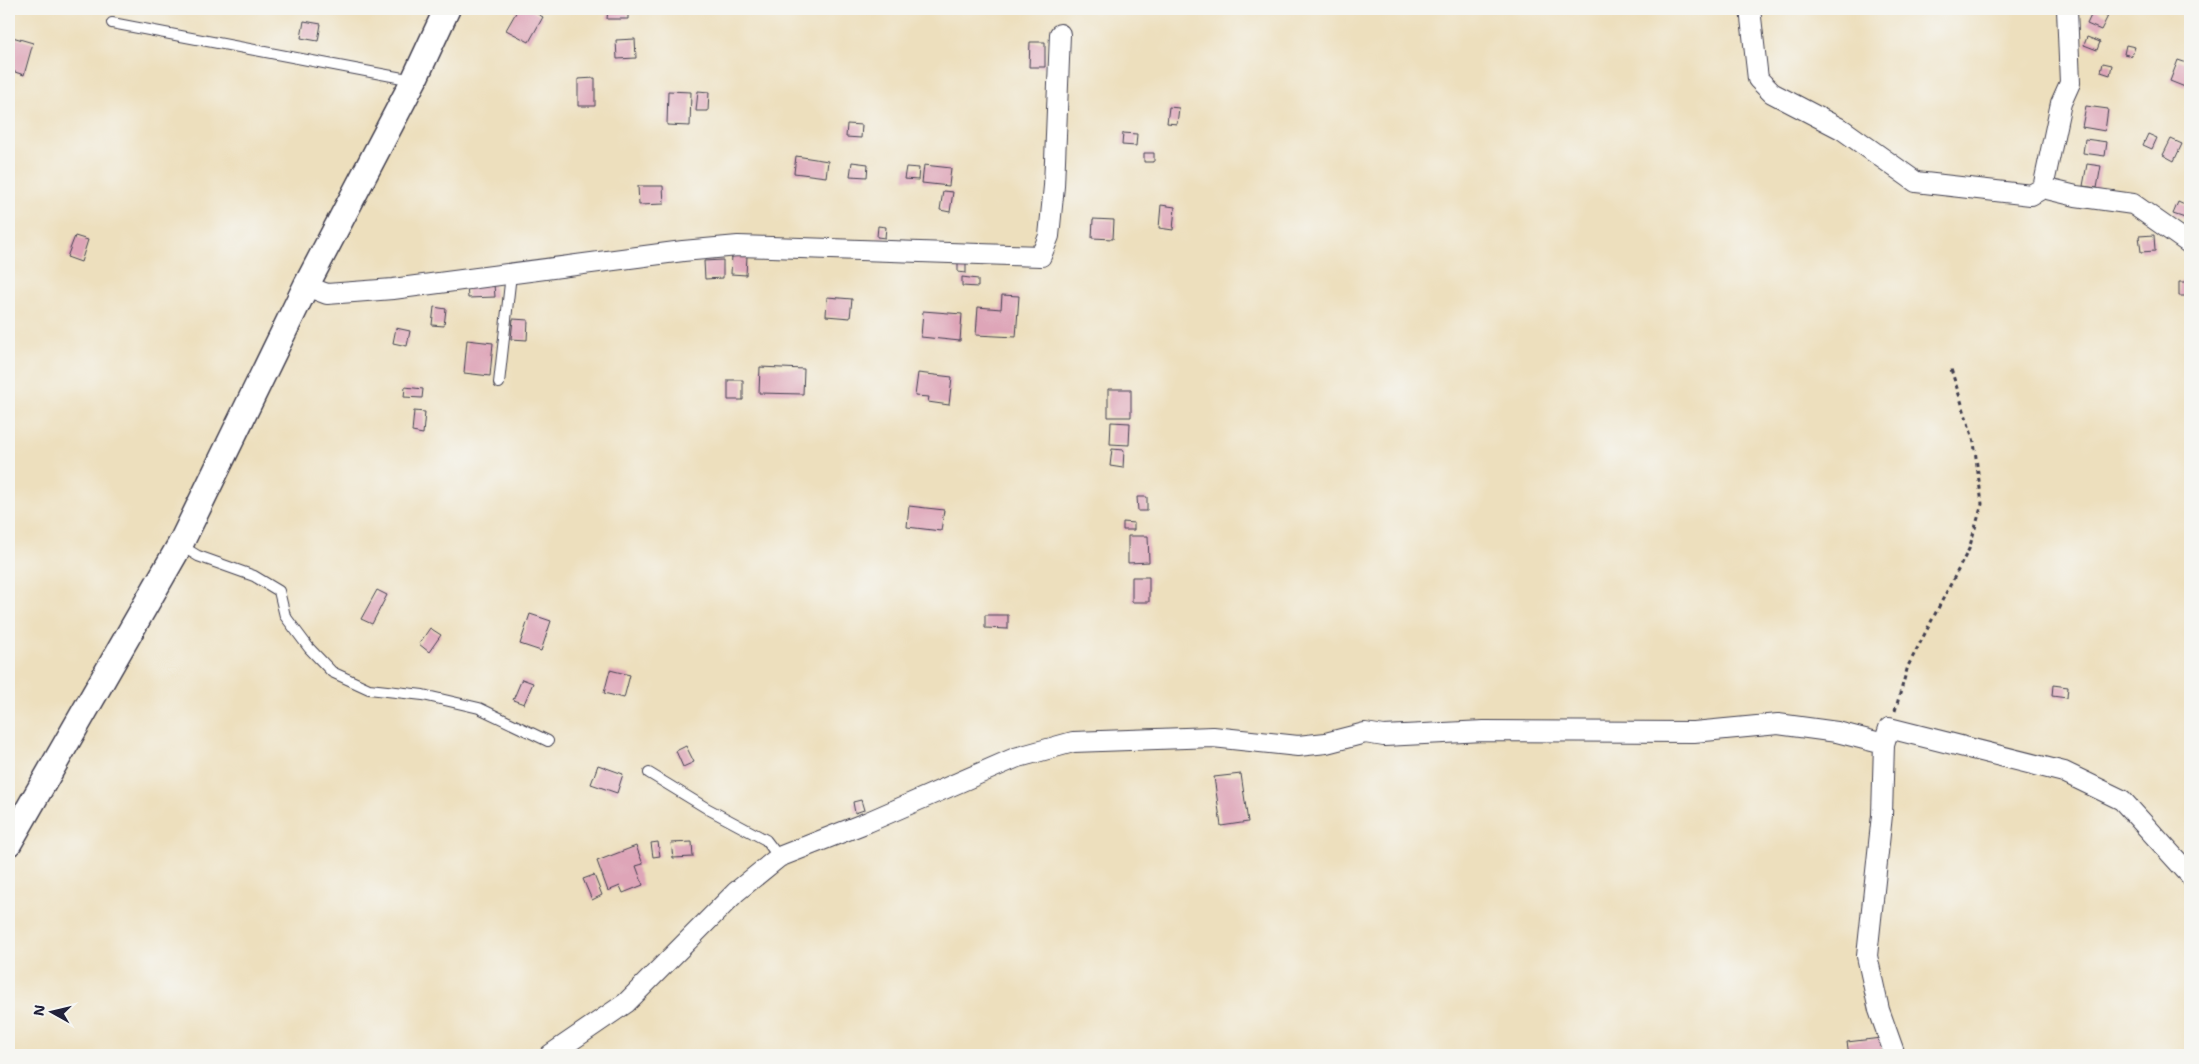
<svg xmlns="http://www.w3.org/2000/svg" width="2199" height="1064" viewBox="0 0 2199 1064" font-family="'Shantell Sans',sans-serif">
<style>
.building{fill:#dea5b8}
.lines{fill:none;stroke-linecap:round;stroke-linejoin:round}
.service-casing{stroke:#403e4e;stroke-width:12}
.minor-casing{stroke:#403e4e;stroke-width:22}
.tertiary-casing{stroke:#403e4e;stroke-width:28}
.path{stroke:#403e4e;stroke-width:3;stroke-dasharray:4 4;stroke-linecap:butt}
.service{stroke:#fff;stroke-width:10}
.minor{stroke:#fff;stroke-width:20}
.tertiary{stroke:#fff;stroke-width:25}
</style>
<rect width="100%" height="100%" fill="#f6f6f2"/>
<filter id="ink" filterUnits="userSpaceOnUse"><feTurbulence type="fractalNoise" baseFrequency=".02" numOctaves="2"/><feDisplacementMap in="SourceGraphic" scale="10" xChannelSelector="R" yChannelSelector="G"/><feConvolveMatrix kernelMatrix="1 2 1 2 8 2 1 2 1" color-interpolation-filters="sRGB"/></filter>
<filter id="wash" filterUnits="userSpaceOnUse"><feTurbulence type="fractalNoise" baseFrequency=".0096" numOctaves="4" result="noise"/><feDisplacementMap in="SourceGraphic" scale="20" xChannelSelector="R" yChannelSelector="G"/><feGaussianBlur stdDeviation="1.12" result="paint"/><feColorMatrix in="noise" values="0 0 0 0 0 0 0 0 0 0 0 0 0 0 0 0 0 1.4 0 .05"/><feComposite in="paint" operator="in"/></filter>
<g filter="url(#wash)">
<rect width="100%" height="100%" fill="#eddfbd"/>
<g id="blocks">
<path class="building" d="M 518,9 L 529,9 L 543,17 L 529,42 L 506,30 Z
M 608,9 L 628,9 L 628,19 L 607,19 Z
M 2094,9 L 2108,16 L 2101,30 L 2087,24 Z
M 304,21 L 321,24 L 318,41 L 301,38 Z
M 9,36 L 33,43 L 24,75 L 9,70 Z
M 2087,37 L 2100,42 L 2097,50 L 2084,45 Z
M 635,39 L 636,58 L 617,59 L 616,40 Z
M 1030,42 L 1045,42 L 1045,67 L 1029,67 Z
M 2126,45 L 2135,47 L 2132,56 L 2124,54 Z
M 2178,60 L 2190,64 L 2190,73 L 2185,87 L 2170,81 Z
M 2103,63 L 2112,65 L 2110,75 L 2101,72 Z
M 595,78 L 595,106 L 578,106 L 578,79 Z
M 668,91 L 691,92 L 690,126 L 667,125 Z
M 698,91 L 709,92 L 708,111 L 696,111 Z
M 2086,106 L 2108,109 L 2105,131 L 2082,127 Z
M 1169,107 L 1179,108 L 1177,124 L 1167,123 Z
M 847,124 L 862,125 L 861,138 L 846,137 Z
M 1123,133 L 1137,134 L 1136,146 L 1122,145 Z
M 2148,134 L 2157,138 L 2152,149 L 2143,145 Z
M 2085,139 L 2107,142 L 2105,156 L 2083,153 Z
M 2171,139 L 2182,144 L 2174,161 L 2163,155 Z
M 1144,153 L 1154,153 L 1154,162 L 1144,162 Z
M 796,156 L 828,161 L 826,177 L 794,173 Z
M 852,162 L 868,164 L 867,177 L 850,176 Z
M 2087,164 L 2101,166 L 2097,188 L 2083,186 Z
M 924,165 L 951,168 L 949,186 L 922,183 Z
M 906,167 L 919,168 L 918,180 L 904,179 Z
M 638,186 L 663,186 L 664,204 L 639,205 Z
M 943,191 L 953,192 L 950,212 L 940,210 Z
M 2178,202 L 2189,207 L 2185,218 L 2173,214 Z
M 1161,205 L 1175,207 L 1173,230 L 1159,228 Z
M 1093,219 L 1114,220 L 1113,239 L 1092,238 Z
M 878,226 L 886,227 L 885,238 L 877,237 Z
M 2154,235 L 2155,251 L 2141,252 L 2139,236 Z
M 75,236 L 88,240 L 81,262 L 67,257 Z
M 732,255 L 747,256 L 746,275 L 731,274 Z
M 723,260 L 723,278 L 705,279 L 704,261 Z
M 958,260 L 966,261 L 966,273 L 958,272 Z
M 962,277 L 978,279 L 978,287 L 962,286 Z
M 2179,282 L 2190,282 L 2190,296 L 2179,296 Z
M 494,284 L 495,297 L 468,298 L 467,286 Z
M 1002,295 L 1019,296 L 1016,337 L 976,335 L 978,307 L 1001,309 Z
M 827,297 L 852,299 L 850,318 L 826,316 Z
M 434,307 L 446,309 L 444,326 L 432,325 Z
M 923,311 L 962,314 L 960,341 L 921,337 Z
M 513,319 L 528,320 L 527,340 L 511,339 Z
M 396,328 L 410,331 L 407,346 L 393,343 Z
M 467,340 L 493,343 L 490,376 L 464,373 Z
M 760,367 L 804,369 L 803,394 L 759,393 Z
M 918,373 L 952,377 L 949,405 L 928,402 L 929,397 L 915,396 Z
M 728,380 L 743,380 L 743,400 L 728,400 Z
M 405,387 L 423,389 L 422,398 L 404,397 Z
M 1108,389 L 1131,389 L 1131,417 L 1108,417 Z
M 414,411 L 425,412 L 423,434 L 412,432 Z
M 1111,422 L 1130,423 L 1129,445 L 1110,444 Z
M 1112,449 L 1124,450 L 1123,468 L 1110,466 Z
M 1137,497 L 1147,497 L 1147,511 L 1138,511 Z
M 909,506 L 944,510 L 941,531 L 907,527 Z
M 1123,522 L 1134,523 L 1134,530 L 1123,530 Z
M 1128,536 L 1148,536 L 1149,562 L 1128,563 Z
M 1132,577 L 1149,577 L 1149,602 L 1132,602 Z
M 377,590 L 387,595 L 372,624 L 361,619 Z
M 530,614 L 551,621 L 541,651 L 520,644 Z
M 985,615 L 1008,615 L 1008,629 L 985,628 Z
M 430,628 L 441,635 L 429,652 L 419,644 Z
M 610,670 L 630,675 L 624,698 L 604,693 Z
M 522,679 L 533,683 L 524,704 L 513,700 Z
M 2053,685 L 2068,687 L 2067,698 L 2052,696 Z
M 686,746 L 694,762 L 683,767 L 676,751 Z
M 598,765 L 623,774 L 617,793 L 591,784 Z
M 1241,774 L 1248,822 L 1221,826 L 1214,777 Z
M 861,800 L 864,810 L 855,813 L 853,802 Z
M 658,842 L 660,856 L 653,857 L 651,843 Z
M 692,842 L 693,857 L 673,858 L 671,843 Z
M 636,846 L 643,864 L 636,866 L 643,885 L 623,893 L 620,886 L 608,891 L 597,861 Z
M 594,875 L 602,895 L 592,900 L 583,879 Z
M 1881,1038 L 1883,1055 L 1849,1055 L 1847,1042 Z"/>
</g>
</g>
<g filter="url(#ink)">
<use href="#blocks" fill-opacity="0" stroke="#403e4e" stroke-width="1"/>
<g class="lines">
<defs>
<path id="service" d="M 112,23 L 413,80
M 499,383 L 511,274
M 180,545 L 198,556 L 254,576 L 279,591 L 285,616 L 309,648 L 332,672 L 369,689 L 423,695 L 479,708 L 548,741
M 649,773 L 708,809 L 766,840 L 779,857"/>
<path id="minor" d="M 1750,9 L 1758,79 L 1772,93 L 1843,130 L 1916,182 L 2031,195 L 2043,188 L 2061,103 L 2070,83 L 2067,9
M 2043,188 L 2076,196 L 2133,204 L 2190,244
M 306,286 L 327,294 L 393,289 L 683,251 L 738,246 L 1041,256 L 1049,236 L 1054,186 L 1060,34
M 550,1055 L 626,1003 L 736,892 L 779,857 L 868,822 L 1015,758 L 1073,742 L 1213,737 L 1298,746 L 1326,743 L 1365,733 L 1384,736 L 1484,731 L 1694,732 L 1778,724 L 1837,732 L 1884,744
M 1895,1055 L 1879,1010 L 1867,956 L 1882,815 L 1884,744 L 1889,728 L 2064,772 L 2122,800 L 2190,875"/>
<path id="tertiary" d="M 9,843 L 180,545 L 306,286 L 414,80 L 447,9"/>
</defs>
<use href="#service" class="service-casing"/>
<use href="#minor" class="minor-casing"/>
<use href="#tertiary" class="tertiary-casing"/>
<path class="path" d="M 1895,711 L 1908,666 L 1969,549 L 1982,504 L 1974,442 L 1950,366"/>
<use href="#service" class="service"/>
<use href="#minor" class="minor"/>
<use href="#tertiary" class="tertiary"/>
</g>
</g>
<rect width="2199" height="1064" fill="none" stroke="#f6f6f2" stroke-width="30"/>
<g transform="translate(52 1012) rotate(278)" stroke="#f6f6f2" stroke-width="4" paint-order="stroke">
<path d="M0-4L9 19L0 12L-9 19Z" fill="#22223b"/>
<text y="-8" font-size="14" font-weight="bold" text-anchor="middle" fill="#22223b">N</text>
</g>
</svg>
